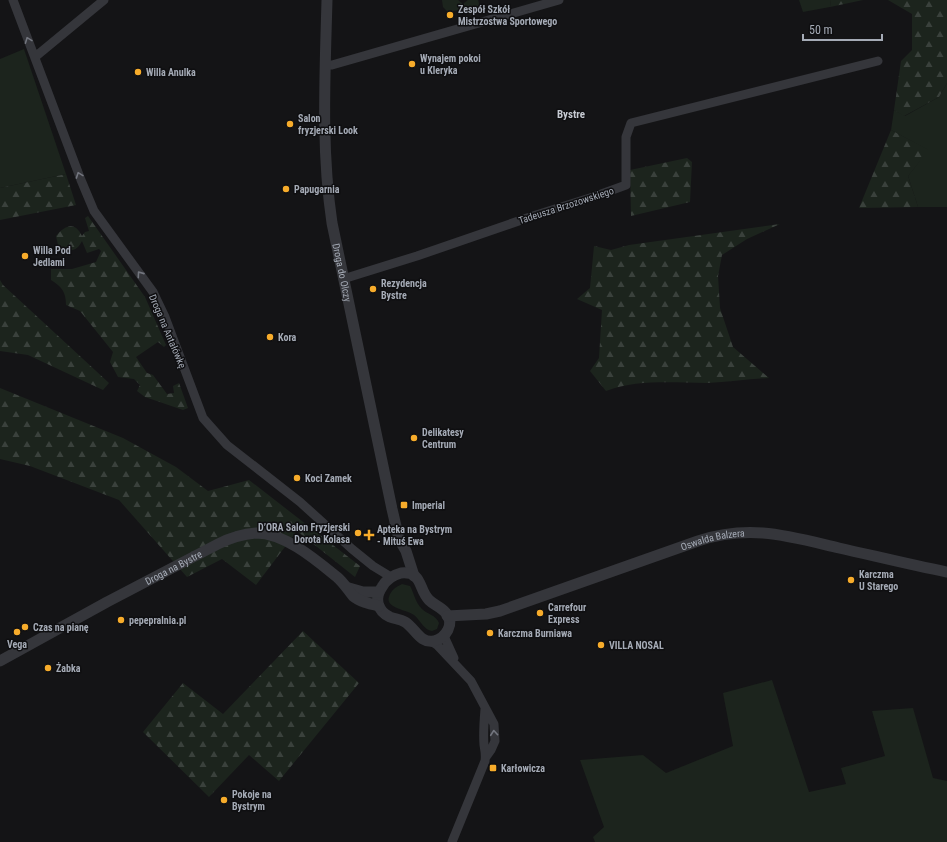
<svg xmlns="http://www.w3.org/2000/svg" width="947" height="842" viewBox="0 0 947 842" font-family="'Roboto Condensed',sans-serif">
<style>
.green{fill:#1c241d}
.forest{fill:url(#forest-firs)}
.park{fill:url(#park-tufts)}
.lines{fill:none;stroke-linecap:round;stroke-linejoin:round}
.minor{stroke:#35363b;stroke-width:9}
.tertiary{stroke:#35363b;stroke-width:11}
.oneway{stroke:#73767f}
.poi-dot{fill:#f7ac2b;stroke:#0f0f11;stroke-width:1.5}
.labels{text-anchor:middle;stroke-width:3;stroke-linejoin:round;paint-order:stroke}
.poi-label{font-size:10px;font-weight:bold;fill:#a5abb6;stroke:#0f0f11;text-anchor:start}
.street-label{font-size:10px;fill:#a5abb6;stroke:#0f0f11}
.neighbourhood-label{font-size:11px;font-weight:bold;fill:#c6cad2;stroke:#0f0f11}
</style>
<defs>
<pattern id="forest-firs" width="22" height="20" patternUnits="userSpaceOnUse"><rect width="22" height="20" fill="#1c241d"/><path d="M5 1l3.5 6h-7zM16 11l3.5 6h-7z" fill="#3a413c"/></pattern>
<pattern id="park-tufts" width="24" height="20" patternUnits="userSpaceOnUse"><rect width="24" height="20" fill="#1c241d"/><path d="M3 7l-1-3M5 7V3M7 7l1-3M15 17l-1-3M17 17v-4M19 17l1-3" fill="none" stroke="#3a413c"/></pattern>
</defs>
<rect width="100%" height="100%" fill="#141416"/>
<path class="green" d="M 799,0 L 831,0 L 830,7 L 803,12 Z
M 24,49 L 66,174 L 0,188 L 0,59 Z
M 947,83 L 947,207 L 918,207 L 908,176 L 928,150 L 891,130 L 894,110 L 905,116 L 939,97 Z
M 402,584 L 410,586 C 414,593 415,602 422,609 C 427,614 436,615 439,623 L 437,629 L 432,631 C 424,630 421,621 414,615 C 407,610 385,608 389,597 C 391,590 396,587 402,584 Z
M 772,680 L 809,792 L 846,784 L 841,768 L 885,756 L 872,711 L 913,708 L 933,778 L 947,781 L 947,842 L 595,842 L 593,837 L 604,827 L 580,760 L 643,755 L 666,773 L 733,746 L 723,693 Z"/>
<path class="forest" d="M 831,0 L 863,0 L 830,7 Z
M 888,0 L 947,0 L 947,83 L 939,97 L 904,116 L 894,110 L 901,61 L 912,50 L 912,14 Z
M 891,130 L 929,150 L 908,176 L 918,207 L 859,208 Z
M 687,158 L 692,162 L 690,202 L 631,216 L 630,170 Z
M 66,174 L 76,205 L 0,220 L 0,188 Z
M 88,216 L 145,297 L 166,345 L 164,347 L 158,342 L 136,357 L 147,373 L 153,375 L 167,394 L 174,393 L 173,386 L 179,383 L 188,408 L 183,410 L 145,397 L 137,391 L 140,385 L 134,379 L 118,377 L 110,362 L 113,352 L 80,311 L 66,305 C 66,292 62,287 51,280 L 51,269 L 72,269 L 96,262 L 101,251 L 99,249 L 87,253 L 82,241 C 77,250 75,250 65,251 L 58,245 L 56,236 C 65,225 75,221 82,236 L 85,232 L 89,231 L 85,218 Z
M 780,224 L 747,239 L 722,255 L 718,276 L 720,308 L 733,347 L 769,378 C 749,379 728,382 707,383 C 674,383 638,379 606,391 L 590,371 L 599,358 L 602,310 L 577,299 L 590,288 L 594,246 L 611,250 L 629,245 Z
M 0,280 L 3,285 L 109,383 L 103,390 L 28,355 L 0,351 Z
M 0,388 L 123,438 L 176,467 L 208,491 L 249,480 L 360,566 L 355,577 L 297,531 L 256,585 L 222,559 L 187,577 L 119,500 L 30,466 L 0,459 Z
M 303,631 L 359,683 L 279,781 L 249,755 L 209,797 L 143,732 L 183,683 L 223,714 Z"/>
<path class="park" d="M 442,0 L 458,0 L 463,4 L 468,0 L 478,0 C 480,6 480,11 474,15 L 468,14 L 458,10 L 448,12 L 443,7 Z"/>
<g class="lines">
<path class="minor" d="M 13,0 L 81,180 L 94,211 L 153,292 L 165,317 L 203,418 L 227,445 L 300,502 L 352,549 L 373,566 L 391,577
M 35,57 L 104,0
M 325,65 L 332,65 L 559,0
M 343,279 L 417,256 L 533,216 L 593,197 L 626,185 L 626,137 L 631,123 L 878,61
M 444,636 L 454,658
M 431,641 L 437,645 L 471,681 L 494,724 L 495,741 L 491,750 L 486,757
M 452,842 L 485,761 C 486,755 485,751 484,745 C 483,733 484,721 485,709"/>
<g class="tertiary">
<path id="s1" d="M 327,0 C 325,75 321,149 332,223 L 392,509 L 399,539 L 406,551 L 414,576"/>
<path d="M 401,573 C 423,571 418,589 429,600 C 434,605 441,607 446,613 C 455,624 446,638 434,641 C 420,644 415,628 405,622 C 400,619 395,619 390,617 C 377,611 374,598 382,587 C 386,580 393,575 401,573 Z"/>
<path d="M 349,588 L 363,592 L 379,592"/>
<path id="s2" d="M 447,616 L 486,614 L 500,611 L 698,541 C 750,524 788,536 839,548 C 875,556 911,565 947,572"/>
<path id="s3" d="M 0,661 L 107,602 L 218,544 C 230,538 243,534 256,533 C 285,533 316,560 337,577 C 344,583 348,590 353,596 C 360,602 370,604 379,606"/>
</g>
</g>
<defs><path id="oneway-chevron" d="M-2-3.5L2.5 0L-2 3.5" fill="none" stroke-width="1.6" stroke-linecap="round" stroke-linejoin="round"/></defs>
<g class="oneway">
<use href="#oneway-chevron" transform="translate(28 40) rotate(-111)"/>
<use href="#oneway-chevron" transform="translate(79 175) rotate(-110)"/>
<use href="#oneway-chevron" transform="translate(140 274) rotate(-125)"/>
<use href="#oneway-chevron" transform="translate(494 733) rotate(-95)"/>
</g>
<g class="poi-dot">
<circle cx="450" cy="15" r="4"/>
<circle cx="412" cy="64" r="4"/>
<circle cx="138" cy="72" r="4"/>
<circle cx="290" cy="124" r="4"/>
<circle cx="286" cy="189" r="4"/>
<circle cx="25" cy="256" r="4"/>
<circle cx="373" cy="289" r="4"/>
<circle cx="270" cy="337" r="4"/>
<circle cx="414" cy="438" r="4"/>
<circle cx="297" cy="478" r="4"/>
<rect x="400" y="501" width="8" height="8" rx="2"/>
<circle cx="358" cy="533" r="4"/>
<path d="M367 529h4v4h4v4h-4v4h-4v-4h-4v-4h4z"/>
<circle cx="851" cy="580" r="4"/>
<circle cx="540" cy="613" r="4"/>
<circle cx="121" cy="620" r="4"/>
<circle cx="25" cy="627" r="4"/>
<circle cx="17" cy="632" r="4"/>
<circle cx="490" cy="633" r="4"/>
<circle cx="601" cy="645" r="4"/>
<circle cx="48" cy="668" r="4"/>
<rect x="489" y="764" width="8" height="8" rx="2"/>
<circle cx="224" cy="800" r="4"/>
</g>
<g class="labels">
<g class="poi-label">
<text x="458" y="13">Zespół Szkół<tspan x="458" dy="12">Mistrzostwa Sportowego</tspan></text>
<text x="420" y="62">Wynajem pokoi<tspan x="420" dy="12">u Kleryka</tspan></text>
<text x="146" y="76">Willa Anulka</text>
<text x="298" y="122">Salon<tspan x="298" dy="12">fryzjerski Look</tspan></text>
<text x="294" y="193">Papugarnia</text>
<text x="33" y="254">Willa Pod<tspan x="33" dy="12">Jedlami</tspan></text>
<text x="381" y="287">Rezydencja<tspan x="381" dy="12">Bystre</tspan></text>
<text x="278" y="341">Kora</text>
<text x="422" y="436">Delikatesy<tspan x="422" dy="12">Centrum</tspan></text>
<text x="305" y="482">Koci Zamek</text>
<text x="412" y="509">Imperial</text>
<text x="350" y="531" text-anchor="end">D’ORA Salon Fryzjerski<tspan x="350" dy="12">Dorota Kolasa</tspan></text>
<text x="377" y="533">Apteka na Bystrym<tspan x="377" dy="12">- Mituś Ewa</tspan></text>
<text x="859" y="578">Karczma<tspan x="859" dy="12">U Starego</tspan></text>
<text x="548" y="611">Carrefour<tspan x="548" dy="12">Express</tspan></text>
<text x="129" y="624">pepepralnia.pl</text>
<text x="33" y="631">Czas na pianę</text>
<text x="498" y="637">Karczma Burniawa</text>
<text x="17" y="648" text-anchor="middle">Vega</text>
<text x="609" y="649">VILLA NOSAL</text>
<text x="56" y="672">Żabka</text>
<text x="501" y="772">Karłowicza</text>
<text x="232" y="798">Pokoje na<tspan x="232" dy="12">Bystrym</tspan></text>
</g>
<g class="street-label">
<text transform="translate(566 205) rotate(-18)" y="4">Tadeusza Brzozowskiego</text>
<text dy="4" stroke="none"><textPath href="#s1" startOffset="274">Droga do Olczy</textPath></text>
<text transform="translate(168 331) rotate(67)" y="4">Droga na Antałówkę</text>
<text dy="4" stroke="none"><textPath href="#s2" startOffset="278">Oswalda Balzera</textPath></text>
<text dy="4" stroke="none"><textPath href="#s3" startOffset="197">Droga na Bystre</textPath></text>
</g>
<g class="neighbourhood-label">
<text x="571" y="118">Bystre</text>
</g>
</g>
<path d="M803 34v6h79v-6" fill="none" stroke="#a5abb6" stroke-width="2"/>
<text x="809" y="34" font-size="12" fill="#a5abb6" stroke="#0f0f11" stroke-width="3" paint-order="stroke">50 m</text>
</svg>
